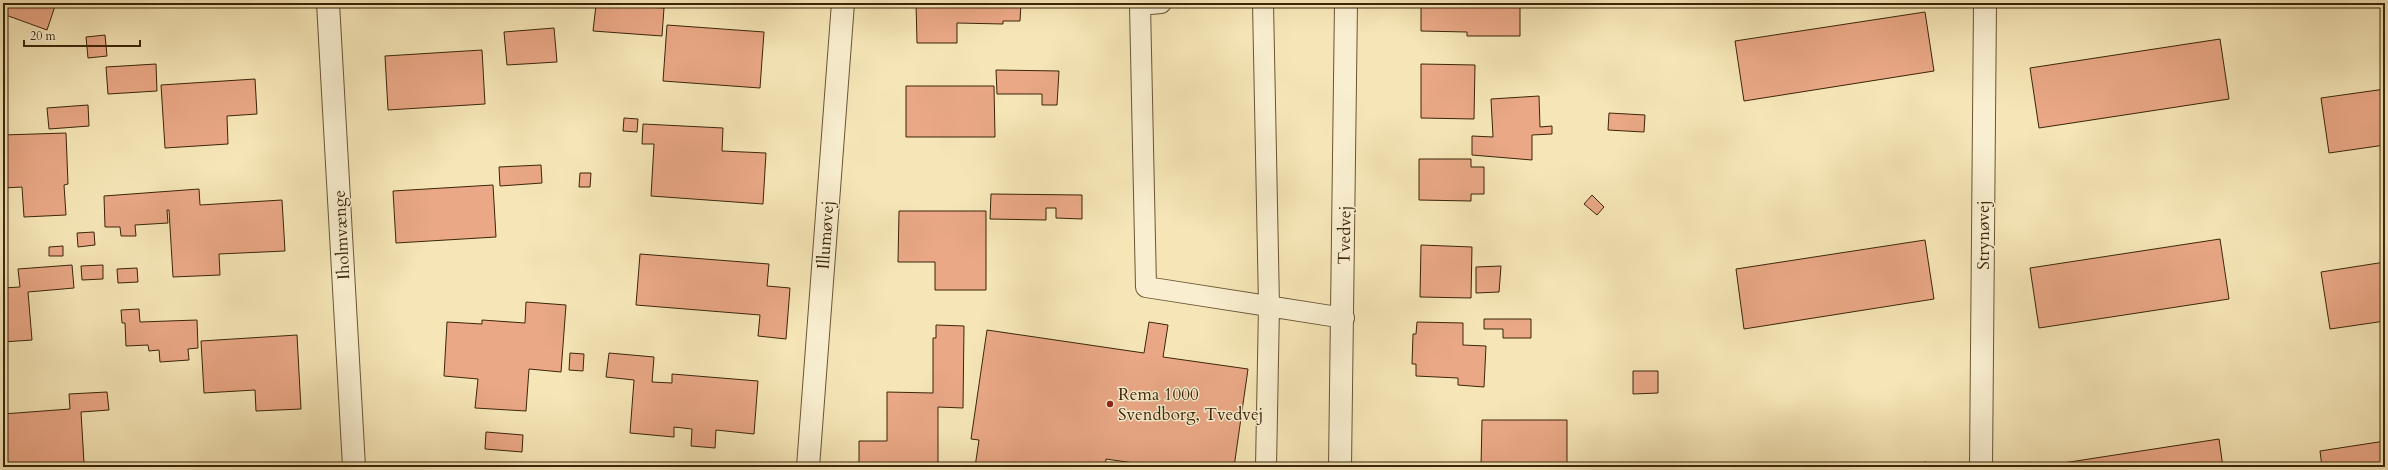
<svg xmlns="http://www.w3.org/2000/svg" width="2388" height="470" viewBox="0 0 2388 470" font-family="Cardo,serif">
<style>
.building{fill:#eaa886;stroke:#3b2509}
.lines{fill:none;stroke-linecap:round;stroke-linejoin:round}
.service-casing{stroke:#6a5534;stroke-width:22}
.minor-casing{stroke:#6a5534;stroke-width:24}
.tertiary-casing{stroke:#6a5534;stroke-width:24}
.service{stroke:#f9efd0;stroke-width:20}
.minor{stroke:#f9efd0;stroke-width:22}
.tertiary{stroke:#f9efd0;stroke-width:22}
.poi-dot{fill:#8f2418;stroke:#f9efd0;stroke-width:1.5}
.labels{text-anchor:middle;stroke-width:3;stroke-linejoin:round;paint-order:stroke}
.street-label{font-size:17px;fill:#3b2509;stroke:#f9efd0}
.poi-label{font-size:17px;fill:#3b2509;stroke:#f9efd0;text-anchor:start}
</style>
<rect width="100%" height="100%" fill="#f6e6b7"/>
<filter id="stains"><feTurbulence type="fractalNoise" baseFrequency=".005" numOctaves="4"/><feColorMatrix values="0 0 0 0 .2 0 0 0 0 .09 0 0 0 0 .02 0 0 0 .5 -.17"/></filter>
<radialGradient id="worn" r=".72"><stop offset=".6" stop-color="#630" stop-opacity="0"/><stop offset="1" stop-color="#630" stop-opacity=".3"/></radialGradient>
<path class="building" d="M 3,3 L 56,3 L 47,30 L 3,14 Z
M 166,3 L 207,3 L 166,5 Z
M 916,3 L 1021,3 L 1020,21 L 1003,21 L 1003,24 L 957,23 L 957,43 L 917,43 Z
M 1421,3 L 1520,3 L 1520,36 L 1467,36 L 1467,32 L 1421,31 Z
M 609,4 L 664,8 L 662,36 L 593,31 L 596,5 L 609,6 Z
M 1925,12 L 1934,71 L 1744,101 L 1735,41 Z
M 667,25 L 764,32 L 760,88 L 663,81 Z
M 554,28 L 557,62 L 507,65 L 504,32 Z
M 105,35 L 107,56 L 88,58 L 86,37 Z
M 2220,39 L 2229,99 L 2039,128 L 2030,68 Z
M 482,50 L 485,104 L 388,110 L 385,56 Z
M 156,64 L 157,91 L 108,94 L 106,67 Z
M 1421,64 L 1475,65 L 1474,119 L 1421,118 Z
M 996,70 L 1059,71 L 1057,105 L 1042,105 L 1042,94 L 997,94 Z
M 255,79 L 257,114 L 227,116 L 228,144 L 165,148 L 161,85 Z
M 906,86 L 994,86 L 995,137 L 906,137 Z
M 2385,89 L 2385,145 L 2329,153 L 2321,98 Z
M 1539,96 L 1540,127 L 1552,126 L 1552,134 L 1532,135 L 1532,160 L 1472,155 L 1472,136 L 1493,137 L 1491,99 Z
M 88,105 L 89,126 L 49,129 L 47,108 Z
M 1609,113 L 1645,115 L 1644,132 L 1608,130 Z
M 624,118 L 638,119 L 637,132 L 623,131 Z
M 643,124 L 723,128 L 722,151 L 766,153 L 763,204 L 651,196 L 654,144 L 642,144 Z
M 66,133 L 68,184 L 64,185 L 66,215 L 24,217 L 22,187 L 3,188 L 3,135 Z
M 1419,159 L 1471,159 L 1471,167 L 1484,167 L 1484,194 L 1471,194 L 1471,201 L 1419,200 Z
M 541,165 L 542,183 L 500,186 L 499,167 Z
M 580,173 L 591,173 L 590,187 L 579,187 Z
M 493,185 L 496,237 L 396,243 L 393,191 Z
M 199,189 L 200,205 L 282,200 L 285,251 L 219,254 L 220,275 L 173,277 L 169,210 L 167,210 L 168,223 L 135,225 L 136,236 L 121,236 L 120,227 L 105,227 L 104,196 Z
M 991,194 L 1082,195 L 1082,219 L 1056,218 L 1056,208 L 1046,208 L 1046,220 L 990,219 Z
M 1592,195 L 1604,207 L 1597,215 L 1584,204 Z
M 899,211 L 986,211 L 986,290 L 935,290 L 935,262 L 898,262 Z
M 94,232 L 95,245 L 78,247 L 77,233 Z
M 2220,239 L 2229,299 L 2039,328 L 2030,268 Z
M 1925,240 L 1934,299 L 1744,329 L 1736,269 Z
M 1421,245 L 1472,247 L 1471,298 L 1420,297 Z
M 63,246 L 63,256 L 49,256 L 49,247 Z
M 640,254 L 769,264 L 767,286 L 790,288 L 786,339 L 758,336 L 760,315 L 636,305 Z
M 2385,262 L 2385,321 L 2330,329 L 2321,272 Z
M 72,265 L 74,288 L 28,292 L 32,340 L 3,342 L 3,288 L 20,287 L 18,269 Z
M 103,265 L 103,279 L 82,280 L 81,266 Z
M 1501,266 L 1499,292 L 1476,293 L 1476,267 Z
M 137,268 L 138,282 L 118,283 L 117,269 Z
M 526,302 L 566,305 L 561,372 L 529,369 L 526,411 L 475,408 L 478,379 L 444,376 L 447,322 L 482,324 L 482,320 L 525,323 Z
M 139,309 L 140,322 L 197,320 L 198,348 L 188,349 L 189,360 L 160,362 L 159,350 L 149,351 L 148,345 L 126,346 L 125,323 L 122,323 L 121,310 Z
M 1484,319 L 1531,319 L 1531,338 L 1503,338 L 1503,329 L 1484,329 Z
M 1149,322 L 1168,325 L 1163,357 L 1248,369 L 1234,467 L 1162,467 L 1106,459 L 1105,467 L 975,467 L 979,440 L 971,439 L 987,330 L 1144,353 Z
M 1417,322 L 1463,323 L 1463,345 L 1486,346 L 1484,387 L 1458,385 L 1458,378 L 1416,376 L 1416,364 L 1412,364 L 1413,334 L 1416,334 Z
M 936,325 L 964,326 L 963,408 L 938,407 L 938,467 L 859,467 L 859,441 L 887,441 L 887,392 L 933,393 L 933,338 L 936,338 Z
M 297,335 L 301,409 L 256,411 L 255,390 L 204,393 L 201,341 Z
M 570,353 L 584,354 L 583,371 L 569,370 Z
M 609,353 L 654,357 L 652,382 L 672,383 L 672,374 L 758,381 L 754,434 L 716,430 L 715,448 L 691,446 L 692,429 L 674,427 L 674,437 L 630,433 L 634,380 L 606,377 Z
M 1633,371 L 1658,371 L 1658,393 L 1633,394 Z
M 107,392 L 109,410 L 81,412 L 84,463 L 3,467 L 3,414 L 70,409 L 69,394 Z
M 1482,420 L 1567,420 L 1567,467 L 1481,467 Z
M 486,432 L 523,435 L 522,452 L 485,449 Z
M 2219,439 L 2223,467 L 2037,467 Z
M 2385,441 L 2385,467 L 2322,467 L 2320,451 Z
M 1926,462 L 1926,467 L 1893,467 Z"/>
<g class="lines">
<defs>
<path id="service" d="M 1161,3 L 1140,5 L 1146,287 L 1344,318
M 1263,3 L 1269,306 L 1266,467"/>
<path id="minor" d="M 328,3 L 354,467
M 808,467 L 843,3
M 1981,467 L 1985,3"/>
<path id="tertiary" d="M 1340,467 L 1346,3"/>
</defs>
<use href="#service" class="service-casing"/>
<use href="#minor" class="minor-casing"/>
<use href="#tertiary" class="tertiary-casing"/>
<use href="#service" class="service"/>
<use href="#minor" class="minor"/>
<use href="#tertiary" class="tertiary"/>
</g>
<circle class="poi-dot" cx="1110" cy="404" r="4"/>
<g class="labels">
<g class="street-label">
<text transform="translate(341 235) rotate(-93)" y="6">Iholmvænge</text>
<text transform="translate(825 235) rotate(-86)" y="6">Illumøvej</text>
<text transform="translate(1344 235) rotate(-89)" y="6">Tvedvej</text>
<text transform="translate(1983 235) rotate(-90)" y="6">Strynøvej</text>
</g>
<g class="poi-label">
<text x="1118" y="400">Rema 1000<tspan x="1118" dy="20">Svendborg, Tvedvej</tspan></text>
</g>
</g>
<rect width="2388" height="470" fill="none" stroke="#f6e6b7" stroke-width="16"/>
<rect x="4" y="4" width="2380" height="462" fill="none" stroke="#3b2509" stroke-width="2"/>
<rect x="8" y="8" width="2372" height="454" fill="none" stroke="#3b2509"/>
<path d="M24 40v6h116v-6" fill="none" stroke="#3b2509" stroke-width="2"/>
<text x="30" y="40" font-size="12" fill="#3b2509" stroke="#f9efd0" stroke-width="3" paint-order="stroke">20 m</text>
<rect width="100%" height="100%" filter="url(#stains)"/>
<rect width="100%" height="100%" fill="url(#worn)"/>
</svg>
